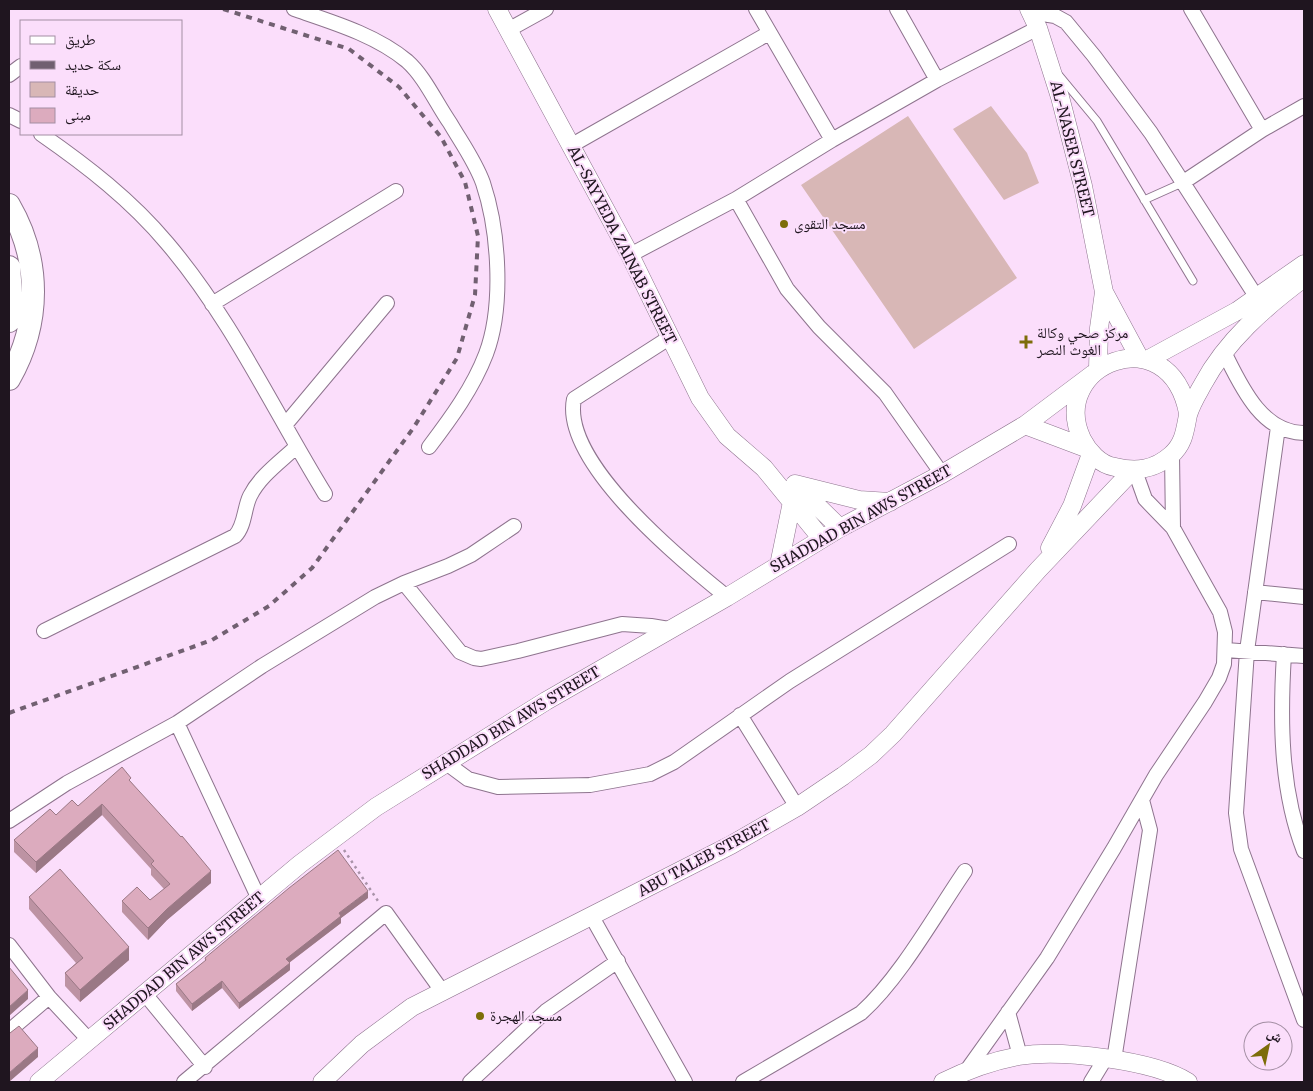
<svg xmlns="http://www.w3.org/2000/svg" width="1313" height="1091" viewBox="0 0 1313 1091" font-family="Merriweather,'Noto Naskh Arabic',serif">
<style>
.green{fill:#d8b7b6}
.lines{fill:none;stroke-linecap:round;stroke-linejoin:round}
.service-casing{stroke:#8e748e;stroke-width:9}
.minor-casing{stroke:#8e748e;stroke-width:16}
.tertiary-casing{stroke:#8e748e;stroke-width:19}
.trunk-casing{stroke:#8e748e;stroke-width:24}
.path{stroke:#a993a9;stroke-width:2.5;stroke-dasharray:2.5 4;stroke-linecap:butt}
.service{stroke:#fff;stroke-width:7}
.minor{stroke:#fff;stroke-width:14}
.tertiary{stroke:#fff;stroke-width:18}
.trunk{stroke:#fff;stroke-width:22}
.rail{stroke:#716071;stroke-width:4;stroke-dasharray:6 6;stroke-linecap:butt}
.wall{fill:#bd93a3}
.shaded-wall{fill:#9a7885}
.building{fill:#dcabbe;stroke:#9a7885}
.poi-dot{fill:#7d6d09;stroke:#fbdefb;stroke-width:2}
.labels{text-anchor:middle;stroke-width:4;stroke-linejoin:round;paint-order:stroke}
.street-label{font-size:15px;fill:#1f151f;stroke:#fbdefb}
.poi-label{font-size:15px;fill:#1f151f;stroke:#fbdefb;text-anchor:start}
</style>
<rect width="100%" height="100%" fill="#fbdefb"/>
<path class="green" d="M 991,106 L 1027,153 L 1039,183 L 1004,200 L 953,129 Z
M 908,116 L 1017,278 L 914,349 L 801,185 Z"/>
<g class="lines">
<defs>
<path id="service" d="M 1058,74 L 1097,121 L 1193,281
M 1144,200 L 1182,183"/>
<path id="minor" d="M 294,9 C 332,22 376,35 407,61 C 425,77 436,103 450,123 C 461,142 475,161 483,183 C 499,231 504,306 486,354 C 473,388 451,418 429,447
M 756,9 L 832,140
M 897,9 L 937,80
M 1191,9 L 1262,130 L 1304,106
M 1030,12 L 1055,16 L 1066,22 L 1094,56 L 1151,133 L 1261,304
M 508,30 L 546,9
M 9,75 L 21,66
M 9,115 L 21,121
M 41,134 C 87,166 131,200 167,243 C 231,318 274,411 325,494
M 572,145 L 769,33
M 1182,183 L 1262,130
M 736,199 L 787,289 L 819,327 L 885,393 L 942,474
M 630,255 L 736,199 L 832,140 L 937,80 L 1038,28
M 212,304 L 396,191
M 669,338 L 574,399 C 561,462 682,561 727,597
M 1224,352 C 1240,384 1261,433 1304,433
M 285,425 L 387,303
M 1278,427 L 1247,651 L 1236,813 L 1241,849 L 1304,1020
M 1172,454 L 1173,528
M 404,583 L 460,652 L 474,658 L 481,659 L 518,651 L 622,624 L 651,626 L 669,629
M 1255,592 L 1304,597
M 44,631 L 235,536 C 245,526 244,508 250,496 C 260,476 280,462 296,447
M 1226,650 L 1304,656
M 1284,654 C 1280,719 1280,789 1304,851
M 740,715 L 797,807
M 177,723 L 259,899
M 445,762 L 468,779 L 498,787 L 590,785 L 650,774 L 674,762 L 790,681 L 1009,544
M 9,821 L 67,783 L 177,723 L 262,666 L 375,597 L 404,583 L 448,566 L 471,555 L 514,526
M 592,917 L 685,1082
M 9,945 L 49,997 L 89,1040
M 145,994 L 205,1067
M 1008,1012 L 1020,1056
M 9,1031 L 49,997
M 1114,1060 L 1150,830 L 1142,800
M 967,1070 L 1047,958 L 1114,848 L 1156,775 L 1205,702 L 1219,678 L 1224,664 L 1225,632 L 1220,612 L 1173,528 L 1145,499 L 1135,471
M 184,1082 L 386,913 L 442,991
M 470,1082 L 546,1011 L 618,961
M 743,1082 L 861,1013 C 900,978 935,915 965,871
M 1091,1082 L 1105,1059"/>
<path id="tertiary" d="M 497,9 L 630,255 L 700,398 L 727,436 L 764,468 L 822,539
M 1029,9 L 1038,28 L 1060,97 L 1083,186 L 1104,292 L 1140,359
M 1147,360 L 1237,311 L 1304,264
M 1098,369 L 1099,328 L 1104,292
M 1188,413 C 1169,315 1047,365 1082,439 C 1088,451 1100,465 1115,467 C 1136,472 1154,470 1171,455 C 1184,444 1185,430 1188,415 C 1191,404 1198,393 1203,384 C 1226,341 1265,307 1304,278
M 1025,425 L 1086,448
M 795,484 L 859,500 L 890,502
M 797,486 L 840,528
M 1050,548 L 1072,506 L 1091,454
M 779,565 L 792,502
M 39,1082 L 300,864 L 376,807 L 546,701 L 727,597 L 840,528 L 942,474 L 1025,425 L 1093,374
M 322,1082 L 362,1044 L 412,1007 L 731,845 L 797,807 L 843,776 L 871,755 L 893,734 L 1038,570 L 1132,471
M 943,1082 C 967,1070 992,1061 1019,1056 C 1060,1049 1153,1060 1188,1082"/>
<path id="trunk" d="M 9,205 C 41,260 41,323 9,379
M 9,267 L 12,306 L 9,321"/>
</defs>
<use href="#service" class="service-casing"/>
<use href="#minor" class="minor-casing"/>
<use href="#tertiary" class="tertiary-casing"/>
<use href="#trunk" class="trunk-casing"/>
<path class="path" d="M 344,850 L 380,904"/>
<use href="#service" class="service"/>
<use href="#minor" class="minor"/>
<use href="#tertiary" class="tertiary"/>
<use href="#trunk" class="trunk"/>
<path class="rail" d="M 9,713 L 212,640 L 269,606 L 312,568 L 414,427 L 457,358 L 475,295 L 478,236 L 465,182 L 441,137 L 399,87 L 349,49 L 223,9"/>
</g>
<path class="wall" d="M 131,782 L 211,883 L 167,920 L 148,940 L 122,912 L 122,901 L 150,900 L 164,889 L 151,875 L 151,869 L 102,815 L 36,873 L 14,852 L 14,840 L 56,815 L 78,806 Z
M 29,897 L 129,960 L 80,1002 L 65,986 L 65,973 L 76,963 L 29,909 Z
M 368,898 L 341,918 L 341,923 L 289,963 L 290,970 L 239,1009 L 222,988 L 192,1011 L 176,991 L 176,984 L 205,962 L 205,958 Z"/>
<path class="shaded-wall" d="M 102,804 L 102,815 L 36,873 L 36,862 Z
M 211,871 L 211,883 L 167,920 L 148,940 L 148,928 L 167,909 Z
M 368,891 L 368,898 L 341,918 L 341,923 L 286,965 L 286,959 L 339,913 Z
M 129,947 L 129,960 L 80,1002 L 80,990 Z
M 290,963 L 290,970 L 239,1009 L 239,1003 Z
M 222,981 L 222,988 L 192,1011 L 192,1004 Z
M 28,990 L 28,999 L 9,1016 L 9,1007 Z
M 38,1048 L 38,1057 L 9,1082 L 9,1073 Z"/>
<path class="building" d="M 122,767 L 131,778 L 129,780 L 181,837 L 182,836 L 211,871 L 167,909 L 148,928 L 122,901 L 137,887 L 150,900 L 170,884 L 151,864 L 154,861 L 102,804 L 36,862 L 14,840 L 50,809 L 56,815 L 72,800 L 78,806 Z
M 338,850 L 368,891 L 339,913 L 341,916 L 286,959 L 290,963 L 239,1003 L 222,981 L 192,1004 L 176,984 L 206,960 L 205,958 L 289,888 Z
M 60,869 L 129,947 L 80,990 L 65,973 L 83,958 L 29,897 Z
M 9,967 L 28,990 L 9,1007 Z
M 19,1026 L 38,1048 L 9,1073 L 9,1032 L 10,1033 Z"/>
<g class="poi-dot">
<circle cx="784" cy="224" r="5"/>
<path d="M1023.5 334.5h5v5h5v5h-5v5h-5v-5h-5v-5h5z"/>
<circle cx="480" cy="1016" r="5"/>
</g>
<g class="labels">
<g class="street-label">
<text transform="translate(1072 149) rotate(76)" y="5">AL-NASER STREET</text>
<text transform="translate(622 245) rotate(63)" y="5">AL-SAYYEDA ZAINAB STREET</text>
<text transform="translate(861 519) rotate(-29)" y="5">SHADDAD BIN AWS STREET</text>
<text transform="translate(511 723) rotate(-31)" y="5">SHADDAD BIN AWS STREET</text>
<text transform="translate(704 858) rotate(-28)" y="5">ABU TALEB STREET</text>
<text transform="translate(184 961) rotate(-40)" y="5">SHADDAD BIN AWS STREET</text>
</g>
<g class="poi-label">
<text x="794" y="229">مسجد التقوى</text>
<text x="1037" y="338">مركز صحي وكالة<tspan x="1037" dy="17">الغوث النصر</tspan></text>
<text x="490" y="1021">مسجد الهجرة</text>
</g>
</g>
<rect width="1313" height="1091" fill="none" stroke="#1f151f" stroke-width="20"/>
<rect x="20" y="20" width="162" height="115" fill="#fbdefb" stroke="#a38ea3"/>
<rect x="30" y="36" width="25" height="8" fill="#ffffff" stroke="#a38ea3"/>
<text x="65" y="45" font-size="15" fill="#1f151f">طريق</text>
<rect x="30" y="61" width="25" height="8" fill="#716071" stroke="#a38ea3"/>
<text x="65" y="70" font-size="15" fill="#1f151f">سكة حديد</text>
<rect x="30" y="82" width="25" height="15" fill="#d8b7b6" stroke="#a38ea3"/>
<text x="65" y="95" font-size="15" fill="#1f151f">حديقة</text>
<rect x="30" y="108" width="25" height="15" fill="#dcabbe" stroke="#a38ea3"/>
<text x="65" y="120" font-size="15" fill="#1f151f">مبنى</text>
<g transform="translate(1268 1046) rotate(33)"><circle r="24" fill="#fbdefb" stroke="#a38ea3"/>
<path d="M0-4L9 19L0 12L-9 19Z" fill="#7d6d09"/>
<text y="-8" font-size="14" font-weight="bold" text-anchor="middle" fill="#1f151f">ش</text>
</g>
</svg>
